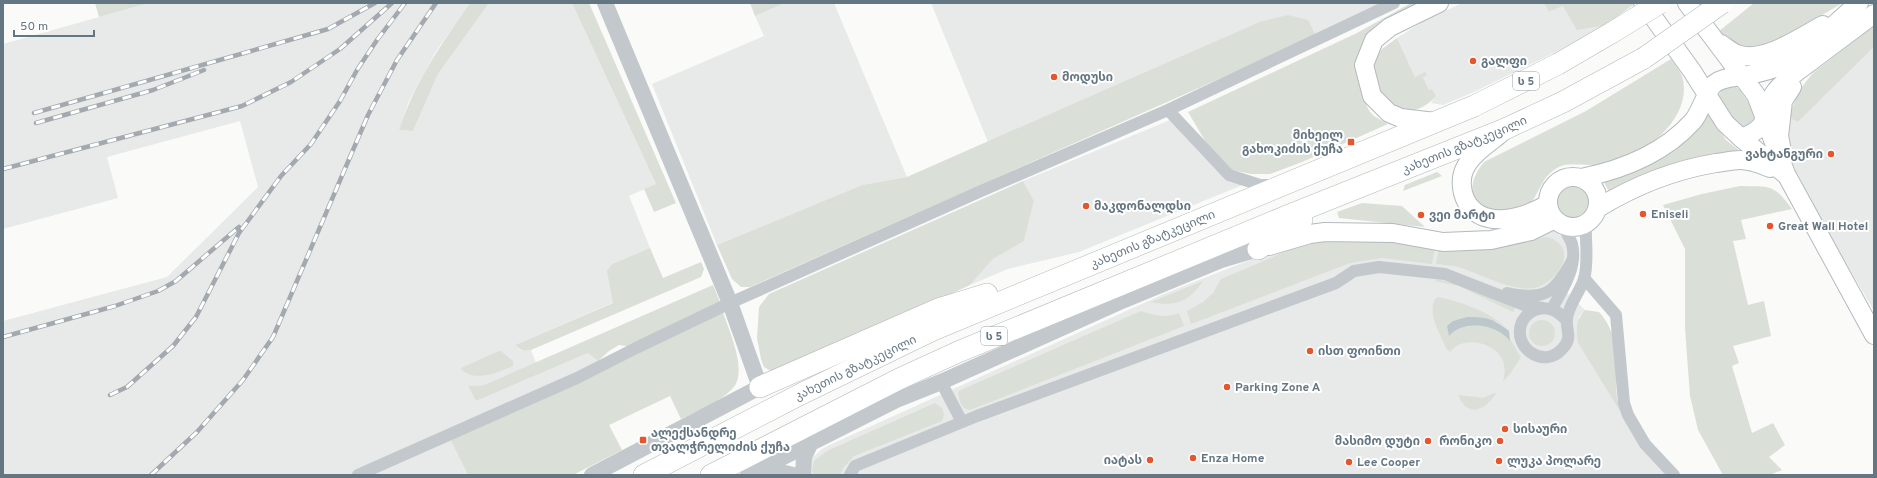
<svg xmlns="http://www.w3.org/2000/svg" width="1877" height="478" viewBox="0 0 1877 478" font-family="Overpass,'Noto Sans Georgian',sans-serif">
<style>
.built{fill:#e8e9e9}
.green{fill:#dadfd7}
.water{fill:#bbc7cb}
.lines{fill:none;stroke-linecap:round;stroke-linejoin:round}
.secondary-casing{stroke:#b3babf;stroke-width:20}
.trunk-casing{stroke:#b4b9bd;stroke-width:22}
.minor{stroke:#c3c8cc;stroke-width:12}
.tertiary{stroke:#c3c8cc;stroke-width:16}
.secondary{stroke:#fff;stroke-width:18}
.trunk{stroke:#fff;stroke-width:21}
.rail-casing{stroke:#a2aab0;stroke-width:4.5}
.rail{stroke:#fff;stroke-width:3;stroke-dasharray:9;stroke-linecap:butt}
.trunk-bridge-casing{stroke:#b4b9bd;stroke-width:22;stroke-linecap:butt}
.trunk-bridge{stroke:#fff;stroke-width:21}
.poi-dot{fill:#e4572e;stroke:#fff;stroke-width:1.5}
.labels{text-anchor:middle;stroke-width:4;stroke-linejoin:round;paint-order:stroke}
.shield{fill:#fff;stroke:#939fa8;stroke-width:1}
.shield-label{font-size:11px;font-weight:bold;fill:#657683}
.poi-label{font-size:12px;font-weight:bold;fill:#657683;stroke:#fff;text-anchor:start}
.street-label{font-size:12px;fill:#657683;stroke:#fff}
</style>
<rect width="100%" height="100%" fill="#fafaf8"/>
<path class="built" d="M 149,3 L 470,3 L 435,53 L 409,101 L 399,130 L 413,131 L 438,74 L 489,3 L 572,3 L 656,184 L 629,196 L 650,248 L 612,264 L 608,271 L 614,302 L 515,345 L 520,350 L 526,351 L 531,350 L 536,363 L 484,385 L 468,386 L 476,401 L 588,353 L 598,361 L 450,439 L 468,475 L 3,475 L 3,321 L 167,277 L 258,187 L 240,121 L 107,157 L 118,198 L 3,229 L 3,44 Z
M 785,3 L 834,3 L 907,177 L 862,185 L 717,245 L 652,84 L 764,36 L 755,16 Z
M 931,3 L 1382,3 L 1316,36 L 1259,22 L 988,142 Z
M 1462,3 L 1544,3 L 1549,12 L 1563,6 L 1606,25 L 1562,49 L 1472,93 L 1443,105 L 1431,103 L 1436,96 L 1429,90 L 1423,77 L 1426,75 L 1415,77 L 1397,38 L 1424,21 Z
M 1874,47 L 1874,311 L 1830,236 L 1786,153 L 1785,115 L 1798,122 Z
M 1170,120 L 1245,184 L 1079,252 L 1008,269 L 970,285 L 993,259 L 1024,241 L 1034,201 L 1023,181 Z
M 1553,231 L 1564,238 L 1569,252 L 1565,269 L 1556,282 L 1585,310 L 1579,317 L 1578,343 L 1629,427 L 1668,475 L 810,475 L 811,459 L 822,449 L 836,442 L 1166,293 L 1291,244 L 1484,245 Z"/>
<path class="green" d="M 95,3 L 149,3 L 99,17 Z
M 470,3 L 489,3 L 438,74 L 413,131 L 399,130 C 416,80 440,46 470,3 Z
M 572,3 L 589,3 L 676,203 L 654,212 L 644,189 L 656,184 Z
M 750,3 L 785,3 L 755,16 Z
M 1411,3 L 1425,3 L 1373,35 C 1368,58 1354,98 1374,116 C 1378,119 1383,121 1388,124 L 1302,162 L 1270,174 L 1251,174 L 1232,170 L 1207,144 L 1188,112 L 1357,33 Z
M 1544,3 L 1633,3 L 1634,4 L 1606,25 L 1577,30 L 1563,6 L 1549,12 Z
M 1754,3 L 1843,3 C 1824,13 1761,53 1743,49 C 1734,46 1725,38 1718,32 Z
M 1288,15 L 1308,20 L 1316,36 L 750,287 L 741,287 L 732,279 L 717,245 L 862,185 L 907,177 L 1259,22 Z
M 1874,26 L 1874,47 L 1798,122 L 1788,117 L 1801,88 L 1813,73 Z
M 1397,38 L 1415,77 L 1425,72 L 1427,75 L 1423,77 L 1429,90 L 1432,89 L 1436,96 C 1428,106 1413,114 1399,110 C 1393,108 1386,102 1380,99 L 1372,62 L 1382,49 Z
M 1671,59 C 1675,65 1682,73 1683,80 C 1691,118 1647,152 1615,163 C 1601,168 1570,162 1561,166 C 1554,169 1547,175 1543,182 C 1536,193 1533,207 1519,211 C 1509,213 1495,210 1485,210 C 1482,207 1476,202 1474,198 C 1469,185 1476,172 1484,162 L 1586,111 Z
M 1734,85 L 1740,90 L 1755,113 L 1756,117 L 1753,127 L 1738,128 L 1719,99 L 1719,95 L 1723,88 Z
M 1707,111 L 1726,140 L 1741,152 L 1610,194 L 1604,182 L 1637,169 Z
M 1437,172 L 1442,176 L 1403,191 L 1405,185 Z
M 1023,181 L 1034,201 L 1024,241 L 993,259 L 970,285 L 777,375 L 764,367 L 761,359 L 757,338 L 759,307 L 769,294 Z
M1555 200a17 17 0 1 1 34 0a17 17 0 1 1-34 0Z
M 1740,186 C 1770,187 1773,183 1792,209 L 1741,220 L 1746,239 L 1733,241 L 1748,305 L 1764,301 L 1771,336 L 1733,346 L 1739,363 L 1732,366 L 1752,433 L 1773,423 L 1785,445 L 1769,457 L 1782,470 L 1770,475 L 1723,475 L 1698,430 L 1690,396 L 1685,328 L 1685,249 L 1663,205 L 1702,194 Z
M 1362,203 L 1402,206 L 1425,227 L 1339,218 L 1337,212 Z
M 1546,237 C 1581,245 1559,283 1534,288 C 1512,292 1479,273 1458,267 C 1451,265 1443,265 1436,264 L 1439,248 C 1475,252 1511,245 1546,237 Z
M 1336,238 L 1383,239 L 1435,248 L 1432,264 L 1382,258 L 1350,263 L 1191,324 L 1187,311 L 1203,302 L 1213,293 L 1221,279 L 1292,249 L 1311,242 Z
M 650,248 L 663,278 L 701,262 L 704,269 L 701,277 L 531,350 C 524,352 520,350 515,345 L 613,303 L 607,271 L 612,264 Z
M 1436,279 L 1459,284 L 1516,307 L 1513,312 L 1459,286 L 1435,281 Z
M 1203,281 C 1189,302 1175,307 1151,302 Z
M 713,285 L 720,302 L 632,347 L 619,345 L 609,351 L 598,361 L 588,353 L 476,401 L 468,386 L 484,385 Z
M 1439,297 C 1464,303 1492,312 1509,331 L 1496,321 L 1447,326 L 1449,336 C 1463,321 1492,323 1507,336 C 1513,341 1516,351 1521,357 L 1510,374 L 1503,381 C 1505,373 1506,365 1501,357 C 1491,341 1462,336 1450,352 L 1446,348 C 1440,333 1426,312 1436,298 Z
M 1585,310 L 1599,312 C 1623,339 1613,364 1617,397 C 1618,405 1622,413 1625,420 L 1578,343 C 1576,329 1576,320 1585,310 Z
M 1141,311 C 1155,316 1165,318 1179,313 L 1184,326 L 970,410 C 960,408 960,402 958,392 L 963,389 Z
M 723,312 C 729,331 749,373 732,389 C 719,403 698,410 681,419 L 670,396 L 609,425 L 622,450 L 573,475 L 468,475 L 450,439 Z
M1529 333a13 13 0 1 1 26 0a13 13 0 1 1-26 0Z
M 499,351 L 501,351 L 513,361 L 513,366 C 497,372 476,383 461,369 L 461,368 Z
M 1494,393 L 1496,394 C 1484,411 1468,418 1458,395 L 1483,398 Z
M 935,403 L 942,408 L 944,415 L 942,421 L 854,456 L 843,468 L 840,475 L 814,475 L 812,471 L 814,461 L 827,451 Z"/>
<path class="water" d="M 1467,317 C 1488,317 1493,319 1509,331 L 1510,341 C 1497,324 1464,319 1449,336 L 1447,326 L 1453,321 Z"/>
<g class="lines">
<defs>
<path id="secondary" d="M 1643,3 L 1692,71 L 1725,123 L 1741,138 L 1785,174
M 1687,3 L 1756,95 L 1786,174 L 1874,335
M 1721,44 C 1726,47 1731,52 1737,54 C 1763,64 1800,37 1823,25
M 1435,122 L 1401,118 L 1389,113 L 1372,96 L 1364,65 L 1374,40 L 1390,27 L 1439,3
M 1500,134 C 1488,144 1472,154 1465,168 C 1460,178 1461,191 1466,201 C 1483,231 1524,218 1548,204
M 1741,138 C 1775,126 1759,113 1775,92 C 1784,80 1798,71 1810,62 C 1831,46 1853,30 1874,14
M 1781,146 L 1779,136 L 1783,101 L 1792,87
M1548 202a25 25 0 1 1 50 0a25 25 0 1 1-50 0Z
M 1581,178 C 1622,170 1664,153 1693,121 C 1700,113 1707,90 1714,84 C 1723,77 1732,78 1743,76 C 1755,74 1767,71 1778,67 C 1809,53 1833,24 1859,3
M 1598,208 C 1634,186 1674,170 1716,163 C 1724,162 1733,160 1740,160 C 1751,160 1760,164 1770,168
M 1269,246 L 1310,234 L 1325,232 L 1393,233 L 1443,242 L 1491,240 L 1531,231 L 1555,219"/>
<g id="trunk">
<path d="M 1258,249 L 1302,220"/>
<path d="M 760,387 L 938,309 L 987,294"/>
<path id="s1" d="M 644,475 L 801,394 L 933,330 L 1474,106 L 1558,64 L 1613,32"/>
<path id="s2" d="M 711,475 L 899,379 L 958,352 L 1287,216 L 1505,129 L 1563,102 L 1644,58"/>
</g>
</defs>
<use href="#secondary" class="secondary-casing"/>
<use href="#trunk" class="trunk-casing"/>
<path class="minor" d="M 1168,110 L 1229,175 L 1260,185 L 1272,185
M 1584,278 L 1616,315 L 1624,403 L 1628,415 L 1645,444 L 1674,475
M 1507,293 C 1545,301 1555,293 1573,259
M 1552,309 C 1562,290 1578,267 1572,244 C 1570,238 1565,231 1562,224
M 1567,321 C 1559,312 1551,306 1538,309 C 1531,311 1525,316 1522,322 C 1511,347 1544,370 1562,349 C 1574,337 1565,330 1567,318 C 1569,304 1580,292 1584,279 C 1589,262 1585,241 1586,224
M 941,382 L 962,422
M 358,475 L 577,378 L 636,348 L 730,303 L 981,191 L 1168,110 L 1394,3
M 850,475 L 855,466 L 977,416 L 1336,283 L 1354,271 L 1379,267 L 1426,272 L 1445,274 L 1524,305 L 1543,308"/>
<path class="tertiary" d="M 756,474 L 781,472 L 793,475
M 592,475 L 760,387 L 730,303 L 605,3
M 748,475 L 896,400 L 941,382 L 1124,300 L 1221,260 L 1258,249
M 803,475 L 804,457 L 811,442"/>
<use href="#secondary" class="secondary"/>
<use href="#trunk" class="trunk"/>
<defs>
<path id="rail" d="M 34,113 L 328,29 L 375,3
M 36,123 L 153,90 L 204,70
M 3,169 L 242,106 L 291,82 L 340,49 L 392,3
M 3,337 L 115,306 L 158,291 L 176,281 L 239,227
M 110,395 L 127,387 L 173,346 L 196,317 L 239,233 L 281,176 L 311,144 L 340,101 L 357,70 L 377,40 L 405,3
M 151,475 L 197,432 L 243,380 L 273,337 L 368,115 L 397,60 L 436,3"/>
</defs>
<use href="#rail" class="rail-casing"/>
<use href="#rail" class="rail"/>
<defs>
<path id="trunk-bridge" d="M 1613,32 L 1660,3
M 1644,58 L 1722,3"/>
</defs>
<use href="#trunk-bridge" class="trunk-bridge-casing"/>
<use href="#trunk-bridge" class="trunk-bridge"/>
</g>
<g class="poi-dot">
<circle cx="1473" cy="61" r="4"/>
<circle cx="1054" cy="77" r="4"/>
<rect x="1347" y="138" width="8" height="8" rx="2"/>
<circle cx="1831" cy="154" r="4"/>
<circle cx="1086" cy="206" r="4"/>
<circle cx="1643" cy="214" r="4"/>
<circle cx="1421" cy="215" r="4"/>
<circle cx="1770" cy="226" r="4"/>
<circle cx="1310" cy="351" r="4"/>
<circle cx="1227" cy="387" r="4"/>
<circle cx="1505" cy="429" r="4"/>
<rect x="639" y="436" width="8" height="8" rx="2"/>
<circle cx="1428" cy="441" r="4"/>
<circle cx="1500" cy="441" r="4"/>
<circle cx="1193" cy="458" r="4"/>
<circle cx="1150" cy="460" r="4"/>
<circle cx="1499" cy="461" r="4"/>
<circle cx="1349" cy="462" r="4"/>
</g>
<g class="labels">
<g class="shield">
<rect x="1513" y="72" width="26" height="18" rx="3"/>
<rect x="981" y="327" width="26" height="18" rx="3"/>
</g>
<g class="shield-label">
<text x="1526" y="85">ს 5</text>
<text x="994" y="340">ს 5</text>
</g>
<g class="poi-label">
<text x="1481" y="65">გალფი</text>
<text x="1062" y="81">მოდუსი</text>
<text x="1343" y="139" text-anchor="end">მიხეილ<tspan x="1343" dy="14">გახოკიძის ქუჩა</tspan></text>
<text x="1823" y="158" text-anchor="end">ვახტანგური</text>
<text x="1094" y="210">მაკდონალდსი</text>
<text x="1651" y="218">Eniseli</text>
<text x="1429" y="219">ვეი მარტი</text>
<text x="1778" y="230">Great Wall Hotel</text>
<text x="1318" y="355">ისთ ფოინთი</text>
<text x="1235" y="391">Parking Zone A</text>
<text x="1513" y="433">სისაური</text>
<text x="651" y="437">ალექსანდრე<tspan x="651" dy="14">თვალჭრელიძის ქუჩა</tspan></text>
<text x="1420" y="445" text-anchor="end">მასიმო დუტი</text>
<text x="1492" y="445" text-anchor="end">რონიკო</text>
<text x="1201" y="462">Enza Home</text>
<text x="1142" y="464" text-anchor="end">იატას</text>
<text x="1507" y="465">ლუკა პოლარე</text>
<text x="1357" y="466">Lee Cooper</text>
</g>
<g class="street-label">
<text dy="4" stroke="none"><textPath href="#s2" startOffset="823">კახეთის გზატკეცილი</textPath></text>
<text dy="4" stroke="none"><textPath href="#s1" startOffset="561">კახეთის გზატკეცილი</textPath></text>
<text dy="4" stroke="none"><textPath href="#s1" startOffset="237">კახეთის გზატკეცილი</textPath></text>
</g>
</g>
<rect width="1877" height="478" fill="none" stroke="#657683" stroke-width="8"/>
<path d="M14 30v6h80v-6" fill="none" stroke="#657683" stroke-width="2"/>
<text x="20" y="30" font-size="12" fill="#657683" stroke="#ffffff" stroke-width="3" paint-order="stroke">50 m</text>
</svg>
